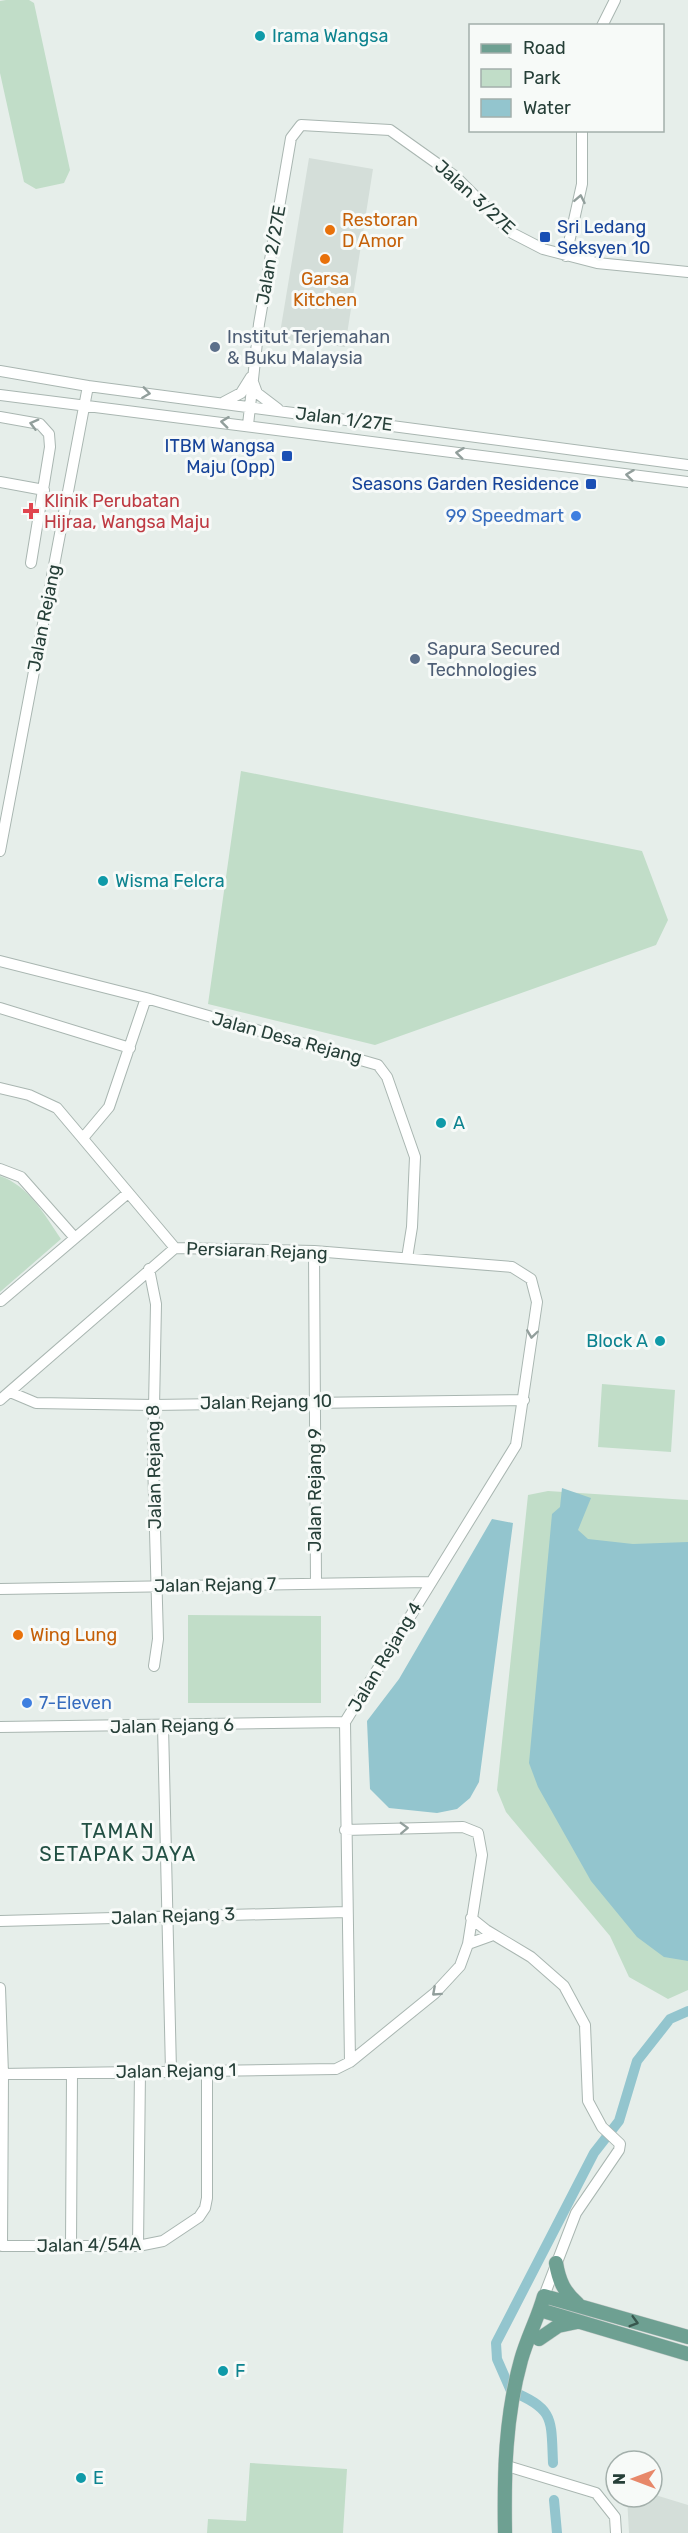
<svg xmlns="http://www.w3.org/2000/svg" width="688" height="2533" viewBox="0 0 688 2533" font-family="Rubik,sans-serif">
<style>
.built{fill:#d4ded9}
.green{fill:#c1ddc8}
.water{fill:#93c5ce}
.lines{fill:none;stroke-linecap:round;stroke-linejoin:round}
.canal{stroke:#93c5ce;stroke-width:10}
.minor-casing{stroke:#a9b6b1;stroke-width:12}
.major-casing{stroke:#c2c9c7;stroke-width:15}
.minor{stroke:#fff;stroke-width:10}
.major{stroke:#6ea092;stroke-width:14}
.oneway{stroke:#929f9c}
.oneway2{stroke:#38574e}
.culture-dot{fill:#0f9aa8;stroke:#f7faf8;stroke-width:2}
.food-dot{fill:#e8710a;stroke:#f7faf8;stroke-width:2}
.transit-dot{fill:#1a4fb4;stroke:#f7faf8;stroke-width:2}
.service-dot{fill:#5c6f8a;stroke:#f7faf8;stroke-width:2}
.health-dot{fill:#e0444e;stroke:#f7faf8;stroke-width:2}
.shop-dot{fill:#3f7fe0;stroke:#f7faf8;stroke-width:2}
.labels{text-anchor:middle;stroke-width:6;stroke-linejoin:round;paint-order:stroke}
.culture-label{font-size:18px;fill:#0d838f;stroke:#f7faf8;text-anchor:start}
.street-label{font-size:18px;fill:#263f38;stroke:#f7faf8}
.food-label{font-size:18px;fill:#c56008;stroke:#f7faf8;text-anchor:start}
.transit-label{font-size:18px;fill:#164399;stroke:#f7faf8;text-anchor:end}
.service-label{font-size:18px;fill:#4e5e75;stroke:#f7faf8;text-anchor:start}
.health-label{font-size:18px;fill:#be3a42;stroke:#f7faf8;text-anchor:start}
.shop-label{font-size:18px;fill:#366cbe;stroke:#f7faf8;text-anchor:end}
.neighbourhood-label{font-size:20px;letter-spacing:1.5px;fill:#235044;stroke:#f7faf8}
</style>
<rect width="100%" height="100%" fill="#e6eeea"/>
<path class="built" d="M 309,158 L 373,169 L 345,347 L 279,339 Z
M 652,2494 L 688,2505 L 688,2533 L 629,2533 L 627,2497 L 652,2497 Z"/>
<path class="green" d="M 6,0 L 29,0 L 34,3 L 70,170 L 64,183 L 36,189 L 24,182 L 0,73 L 0,1 Z
M 241,771 L 642,851 L 668,920 L 656,945 L 375,1045 L 208,1004 Z
M 0,1176 C 29,1186 44,1214 61,1239 L 0,1292 Z
M 602,1384 L 675,1390 L 671,1452 L 598,1447 Z
M 548,1491 L 688,1500 L 688,1990 L 668,1999 L 629,1977 L 610,1936 L 506,1812 L 497,1790 L 528,1495 Z
M 188,1615 L 321,1616 L 321,1703 L 188,1703 Z
M 250,2463 L 347,2469 L 343,2533 L 207,2533 L 208,2519 L 246,2521 Z"/>
<path class="water" d="M 562,1488 L 591,1498 L 578,1530 L 588,1539 L 633,1544 L 688,1542 L 688,1961 L 664,1957 L 637,1937 L 591,1881 L 538,1787 L 529,1763 L 552,1514 L 560,1507 Z
M 492,1519 L 513,1523 L 479,1782 L 470,1798 L 457,1809 L 437,1813 L 389,1808 L 370,1789 L 367,1721 L 399,1679 Z"/>
<g class="lines">
<path class="canal" d="M 553,2463 C 551,2419 555,2409 511,2391 L 497,2359 L 496,2343 L 594,2153 L 619,2121 L 637,2061 L 670,2019 L 688,2011
M 554,2500 L 557,2533"/>
<defs>
<path id="minor" d="M 602,26 L 615,0
M 566,256 L 582,184 L 582,130
M 0,371 L 88,386 L 688,465
M 253,382 L 257,393 L 278,409
M 0,395 L 688,482
M 224,402 L 241,393 L 251,377
M 0,417 L 40,424 L 49,434 L 50,447 L 31,563
M 248,425 L 259,324 L 291,138 L 301,125 L 390,130 L 456,177 L 512,233 L 543,249 L 597,263 L 688,272
M 0,482 L 44,490
M 0,851 L 88,386
M 0,961 L 146,998 L 378,1065 L 387,1077 L 415,1157 L 412,1227 L 407,1258
M 0,1008 L 130,1048
M 0,1088 L 29,1095 L 57,1108 L 175,1248
M 83,1138 L 109,1107 L 146,998
M 0,1169 L 21,1177 L 75,1238
M 314,1251 L 316,1584
M 149,1269 L 156,1304 L 153,1459 L 158,1639 L 154,1666
M 1,1301 L 128,1193
M 10,1392 L 36,1403 L 153,1405 L 524,1400
M 0,1400 L 175,1248 L 314,1251 L 512,1267 L 531,1279 L 537,1302 L 516,1445 L 345,1722 L 350,2062
M 0,1589 L 430,1582
M 163,1726 L 171,2071
M 0,1727 L 345,1722
M 471,1918 L 486,1930 L 531,1957 L 564,1986 L 585,2025 L 588,2101 L 602,2127 L 620,2144 L 619,2150 L 576,2213 L 544,2296
M 0,1921 L 347,1912
M 468,1944 L 493,1935
M 0,1988 L 3,2074 L 2,2246 L 138,2246 L 163,2241 L 199,2217 L 205,2208 L 207,2198 L 207,2071
M 0,2074 L 336,2069 L 350,2062 L 435,1993 L 460,1966 L 468,1944 L 482,1855 L 478,1833 L 463,1827 L 345,1830
M 71,2246 L 72,2073
M 138,2246 L 140,2071
M 504,2465 L 596,2493 L 615,2517 L 616,2533"/>
<path id="major" d="M 556,2263 C 559,2281 564,2292 578,2304
M 540,2310 L 688,2354
M 539,2339 L 558,2326 L 577,2322
M 505,2533 C 504,2474 505,2418 521,2360 C 527,2338 538,2318 544,2296 L 688,2337"/>
</defs>
<use href="#minor" class="minor-casing"/>
<use href="#major" class="major-casing"/>
<use href="#minor" class="minor"/>
<use href="#major" class="major"/>
</g>
<defs><path id="oneway-chevron" d="M-2-3.5L2.5 0L-2 3.5" fill="none" stroke-width="1.6" stroke-linecap="round" stroke-linejoin="round" transform="scale(1.5)"/></defs>
<g class="oneway">
<use href="#oneway-chevron" transform="translate(580 199) rotate(-79)"/>
<use href="#oneway-chevron" transform="translate(146 393) rotate(8)"/>
<use href="#oneway-chevron" transform="translate(225 422) rotate(-173)"/>
<use href="#oneway-chevron" transform="translate(34 424) rotate(-165)"/>
<use href="#oneway-chevron" transform="translate(460 453) rotate(-173)"/>
<use href="#oneway-chevron" transform="translate(630 475) rotate(-173)"/>
<use href="#oneway-chevron" transform="translate(532 1334) rotate(98)"/>
<use href="#oneway-chevron" transform="translate(404 1828) rotate(-2)"/>
<use href="#oneway-chevron" transform="translate(436 1992) rotate(138)"/>
</g>
<use class="oneway2" href="#oneway-chevron" transform="translate(634 2322) rotate(16)"/>
<g class="culture-dot">
<circle cx="260" cy="36" r="6"/>
<circle cx="103" cy="881" r="6"/>
<circle cx="441" cy="1123" r="6"/>
<circle cx="660" cy="1341" r="6"/>
<circle cx="223" cy="2371" r="6"/>
<circle cx="81" cy="2478" r="6"/>
</g>
<g class="food-dot">
<circle cx="330" cy="230" r="6"/>
<circle cx="325" cy="259" r="6"/>
<circle cx="18" cy="1635" r="6"/>
</g>
<g class="transit-dot">
<rect x="539" y="231" width="12" height="12" rx="3"/>
<rect x="281" y="450" width="12" height="12" rx="3"/>
<rect x="585" y="478" width="12" height="12" rx="3"/>
</g>
<g class="service-dot">
<circle cx="215" cy="347" r="6"/>
<circle cx="415" cy="659" r="6"/>
</g>
<path class="health-dot" d="M28 502h6v6h6v6h-6v6h-6v-6h-6v-6h6z"/>
<g class="shop-dot">
<circle cx="576" cy="516" r="6"/>
<circle cx="27" cy="1703" r="6"/>
</g>
<g class="labels">
<g class="culture-label">
<text x="272" y="42">Irama Wangsa</text>
<text x="115" y="887">Wisma Felcra</text>
<text x="453" y="1129">A</text>
<text x="648" y="1347" text-anchor="end">Block A</text>
<text x="235" y="2377">F</text>
<text x="93" y="2484">E</text>
</g>
<g class="street-label">
<text transform="translate(475 197) rotate(42)" y="6">Jalan 3/27E</text>
<text transform="translate(271 255) rotate(-80)" y="6">Jalan 2/27E</text>
<text transform="translate(344 419) rotate(7)" y="6">Jalan 1/27E</text>
<text transform="translate(44 618) rotate(-79)" y="6">Jalan Rejang</text>
<text transform="translate(287 1038) rotate(15)" y="6">Jalan Desa Rejang</text>
<text transform="translate(257 1251) rotate(2)" y="6">Persiaran Rejang</text>
<text transform="translate(266 1402) rotate(-1)" y="6">Jalan Rejang 10</text>
<text transform="translate(154 1467) rotate(-91)" y="6">Jalan Rejang 8</text>
<text transform="translate(315 1490) rotate(-90)" y="6">Jalan Rejang 9</text>
<text transform="translate(215 1585) rotate(-1)" y="6">Jalan Rejang 7</text>
<text transform="translate(385 1657) rotate(-59)" y="6">Jalan Rejang 4</text>
<text transform="translate(172 1726) rotate(-1)" y="6">Jalan Rejang 6</text>
<text transform="translate(173 1916) rotate(-2)" y="6">Jalan Rejang 3</text>
<text transform="translate(176 2071) rotate(-1)" y="6">Jalan Rejang 1</text>
<text transform="translate(89 2245) rotate(-1)" y="6">Jalan 4/54A</text>
</g>
<g class="food-label">
<text x="342" y="226">Restoran<tspan x="342" dy="21">D Amor</tspan></text>
<text x="325" y="285" text-anchor="middle">Garsa<tspan x="325" dy="21">Kitchen</tspan></text>
<text x="30" y="1641">Wing Lung</text>
</g>
<g class="transit-label">
<text x="557" y="233" text-anchor="start">Sri Ledang<tspan x="557" dy="21">Seksyen 10</tspan></text>
<text x="275" y="452">ITBM Wangsa<tspan x="275" dy="21">Maju (Opp)</tspan></text>
<text x="579" y="490">Seasons Garden Residence</text>
</g>
<g class="service-label">
<text x="227" y="343">Institut Terjemahan<tspan x="227" dy="21">&amp; Buku Malaysia</tspan></text>
<text x="427" y="655">Sapura Secured<tspan x="427" dy="21">Technologies</tspan></text>
</g>
<g class="health-label">
<text x="44" y="507">Klinik Perubatan<tspan x="44" dy="21">Hijraa, Wangsa Maju</tspan></text>
</g>
<g class="shop-label">
<text x="564" y="522">99 Speedmart</text>
<text x="39" y="1709" text-anchor="start">7-Eleven</text>
</g>
<g class="neighbourhood-label">
<text x="118" y="1838">TAMAN<tspan x="118" dy="23">SETAPAK JAYA</tspan></text>
</g>
</g>
<rect x="469" y="24" width="195" height="108" fill="#f7faf8" stroke="#a3afab" stroke-width="1.5"/>
<rect x="481" y="44" width="30" height="9" fill="#6ea092" stroke="#a3afab" stroke-width="1.5"/>
<text x="523" y="54" font-size="18" fill="#263f38">Road</text>
<rect x="481" y="69" width="30" height="18" fill="#c1ddc8" stroke="#a3afab" stroke-width="1.5"/>
<text x="523" y="84" font-size="18" fill="#263f38">Park</text>
<rect x="481" y="99" width="30" height="18" fill="#93c5ce" stroke="#a3afab" stroke-width="1.5"/>
<text x="523" y="114" font-size="18" fill="#263f38">Water</text>
<g transform="translate(634 2479) rotate(270)"><circle r="28" fill="#f7faf8" stroke="#a3afab" stroke-width="1.5"/>
<path d="M0-4.5L10 22L0 15L-10 22Z" fill="#e7886a"/>
<text y="-9" font-size="16" font-weight="bold" text-anchor="middle" fill="#263f38">N</text>
</g>
</svg>
